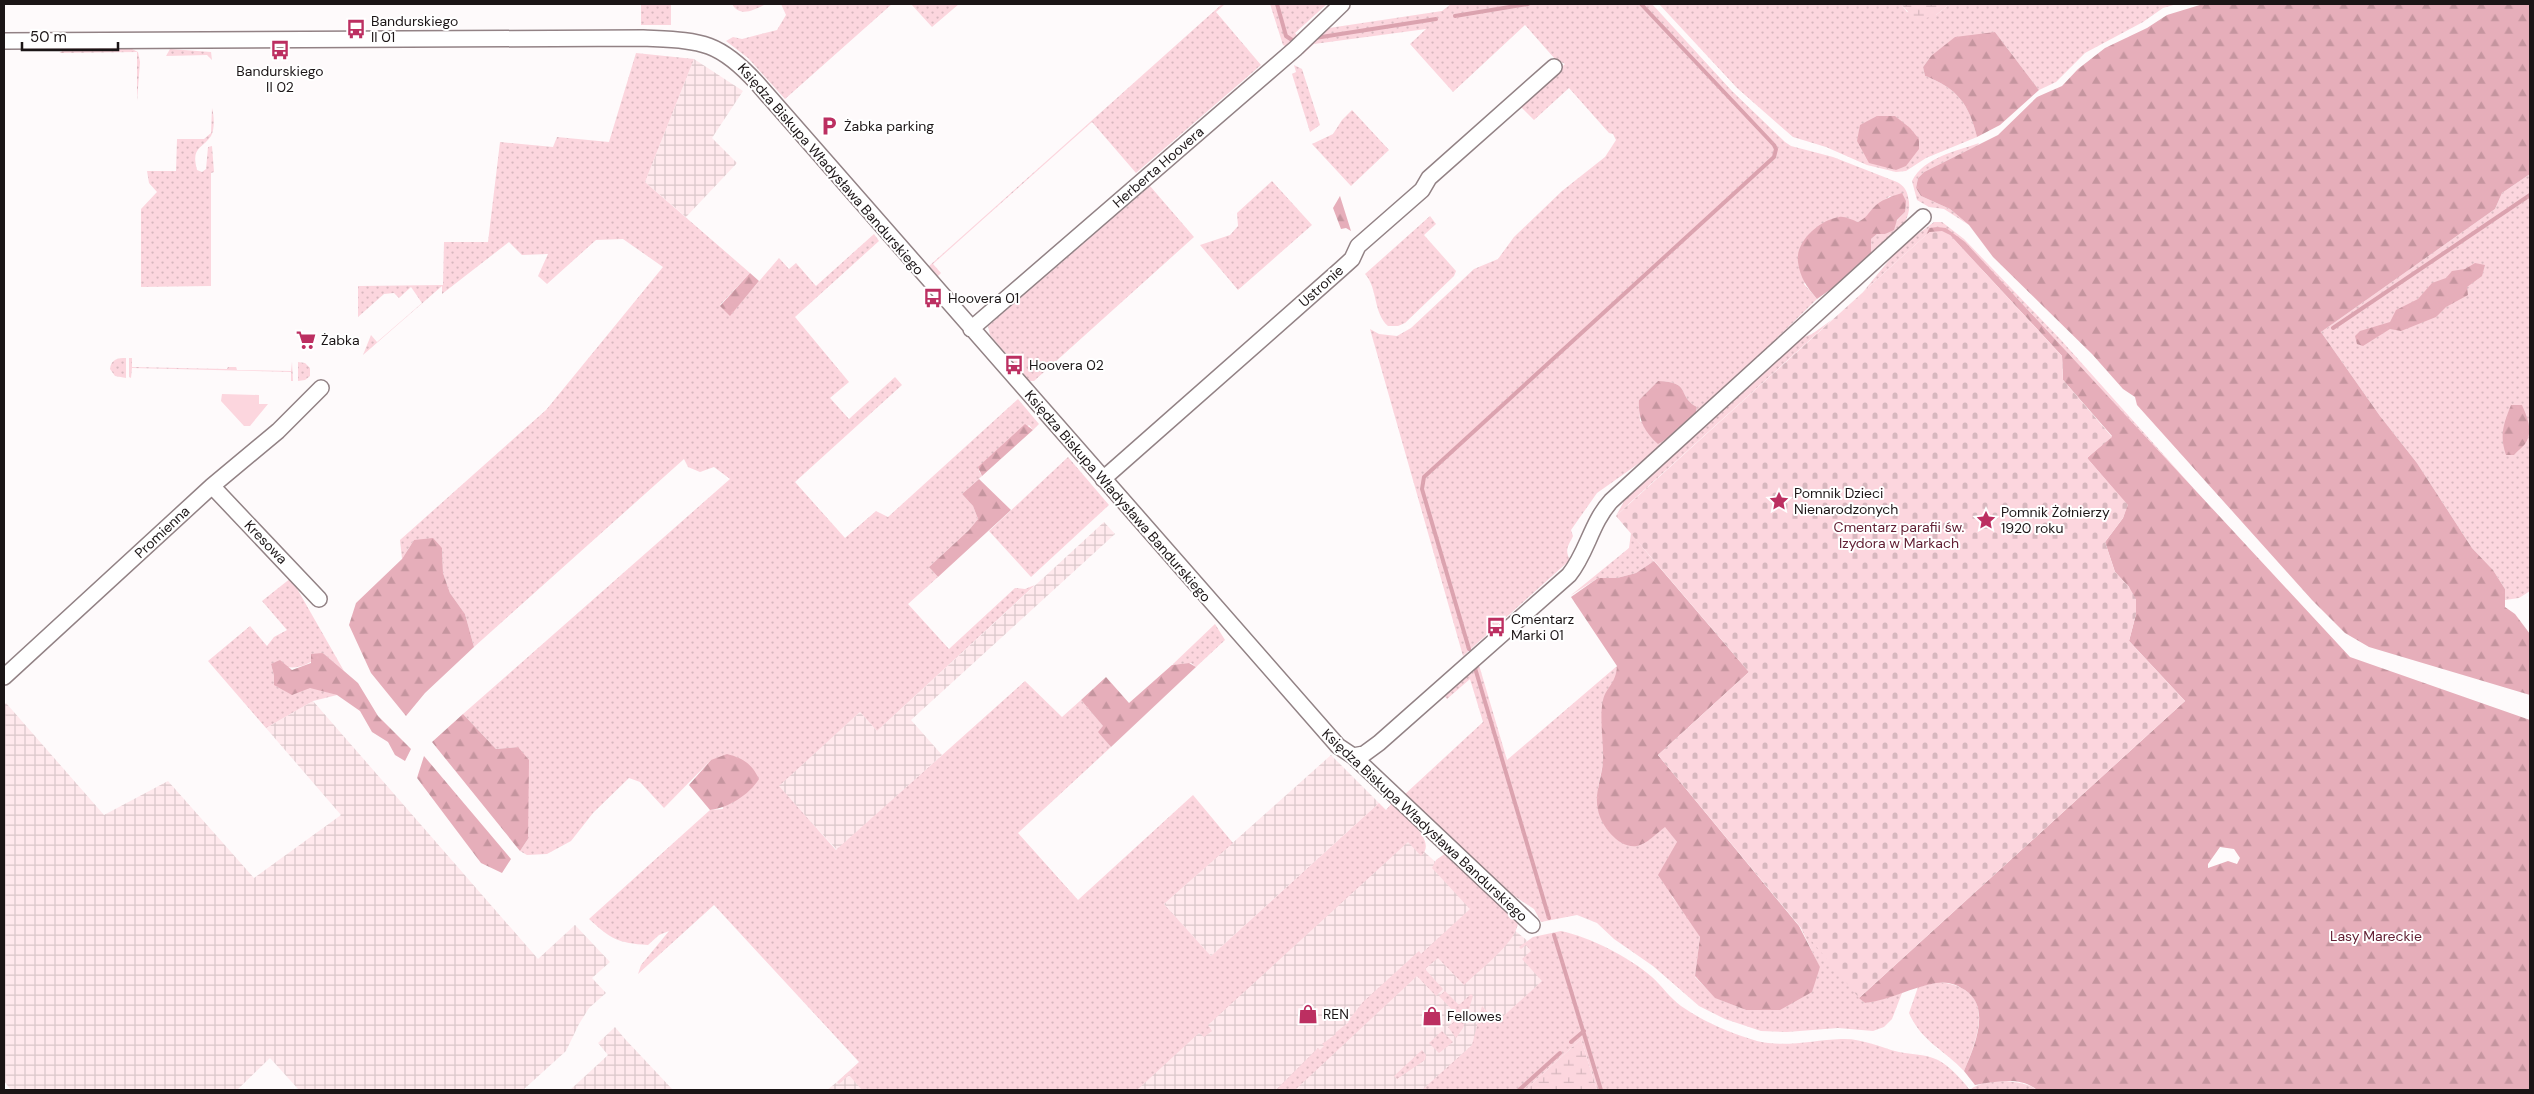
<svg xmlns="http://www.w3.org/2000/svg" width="2534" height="1094" viewBox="0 0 2534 1094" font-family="'DM Sans',sans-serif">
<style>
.industrial{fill:url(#industrial-grid)}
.grass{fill:url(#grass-dots)}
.forest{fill:url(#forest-firs);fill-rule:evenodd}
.wetland{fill:url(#wetland-marsh)}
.cemetery{fill:url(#cemetery-stones)}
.park{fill:#fcd6de}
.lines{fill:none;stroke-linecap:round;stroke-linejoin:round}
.stream{stroke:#dba3af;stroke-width:4}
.street-casing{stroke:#928285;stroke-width:18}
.street{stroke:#fff;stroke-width:15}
.labels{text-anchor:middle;stroke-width:4;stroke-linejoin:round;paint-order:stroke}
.poi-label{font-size:14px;fill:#1b1516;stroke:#fff;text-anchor:start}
.street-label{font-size:14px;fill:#1b1516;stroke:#fff}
.park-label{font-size:14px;fill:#622034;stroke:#fff}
</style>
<defs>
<pattern id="industrial-grid" width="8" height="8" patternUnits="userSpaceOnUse" patternTransform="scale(1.25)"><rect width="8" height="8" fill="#ffe9ed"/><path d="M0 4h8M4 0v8" fill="none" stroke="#dac7ca"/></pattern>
<pattern id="grass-dots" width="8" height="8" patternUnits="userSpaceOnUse" patternTransform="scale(1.25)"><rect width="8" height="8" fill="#fcd6de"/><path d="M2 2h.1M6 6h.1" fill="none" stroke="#d7b7be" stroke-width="1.8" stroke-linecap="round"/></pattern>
<pattern id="forest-firs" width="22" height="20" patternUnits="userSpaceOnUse" patternTransform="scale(1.25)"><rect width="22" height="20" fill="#e6aeba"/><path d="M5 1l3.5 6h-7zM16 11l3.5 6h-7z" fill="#c5959f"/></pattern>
<pattern id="wetland-marsh" width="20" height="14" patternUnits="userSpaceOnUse" patternTransform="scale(1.25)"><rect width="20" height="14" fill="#fcd6de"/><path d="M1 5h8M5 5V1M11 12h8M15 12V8" fill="none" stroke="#d7b7be"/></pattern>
<pattern id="cemetery-stones" width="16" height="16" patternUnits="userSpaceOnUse" patternTransform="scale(1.25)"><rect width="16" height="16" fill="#fcd6de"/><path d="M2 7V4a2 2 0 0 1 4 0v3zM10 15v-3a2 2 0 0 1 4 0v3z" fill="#d7b7be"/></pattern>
</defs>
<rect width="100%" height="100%" fill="#fefafb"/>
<path class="industrial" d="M 694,59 L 743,91 L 712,138 L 737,163 L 686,217 L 645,182 Z
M 1104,522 L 1115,534 L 911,720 L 942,755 L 837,850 L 778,786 L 860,712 L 877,731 Z
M 313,701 L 538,959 L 575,925 L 610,962 L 592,978 L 606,993 L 589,1008 L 579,1024 L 566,1051 L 523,1090 L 299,1090 L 270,1058 L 237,1090 L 11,1090 L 4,1081 L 4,706 L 6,703 L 104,815 L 168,781 L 254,878 L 341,815 L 266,728 Z
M 1331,755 L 1379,803 L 1211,956 L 1164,904 Z
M 1408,837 L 1483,905 L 1559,966 L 1423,1090 L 1131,1090 Z
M 615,1027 L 625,1039 L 673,1090 L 570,1090 L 608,1055 L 598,1043 Z
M 859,1063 L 884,1090 L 827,1090 L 837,1082 Z"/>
<path class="grass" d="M 641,4 L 671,4 L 671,25 L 641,25 Z
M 732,4 L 766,4 C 754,10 740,18 732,4 Z
M 781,4 L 892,4 L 785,99 L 748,58 L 726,41 L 733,37 L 742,39 L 777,30 L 786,15 Z
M 911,4 L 959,4 L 932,27 Z
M 1222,4 L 1225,4 L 1216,12 L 1261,65 L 1136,173 L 1092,122 L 933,264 L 941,273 L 938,276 L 929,266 Z
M 1270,4 L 1327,4 L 1295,33 L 1298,37 L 1287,47 L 1283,45 Z
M 1451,4 L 1652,4 L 1732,91 L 1785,142 L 1791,146 L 1833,157 L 1897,182 C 1903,185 1907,190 1908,197 C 1915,223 1890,240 1871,253 L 1871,239 L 1877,234 L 1885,234 L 1905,212 L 1890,196 L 1874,207 L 1866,218 L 1858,222 L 1841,217 L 1804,284 L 1817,299 L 1707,406 L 1697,413 L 1697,407 C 1676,396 1693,382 1658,381 L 1639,400 L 1640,421 L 1670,437 L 1655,452 L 1597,493 L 1571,530 L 1573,536 C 1569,545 1564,549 1570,560 L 1463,656 L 1370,329 L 1379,334 L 1397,336 L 1411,328 L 1474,269 L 1498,259 L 1514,237 L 1562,191 L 1605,157 L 1616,140 L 1613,134 L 1609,133 L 1569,88 L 1534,120 L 1520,106 L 1565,64 L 1555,59 L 1525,25 L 1453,92 L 1410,44 L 1426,29 L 1314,44 L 1303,54 L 1301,52 L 1322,31 L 1329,28 L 1442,11 Z
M 1659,4 L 1901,4 L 1907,12 L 1936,15 L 1950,4 L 2177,4 L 2163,8 L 2143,22 L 2085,53 L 2056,82 L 2039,90 L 1995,32 L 1931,56 L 1923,67 L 1925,76 C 1957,88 1969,104 1977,137 L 1926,158 L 1906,171 L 1896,172 L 1867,165 L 1826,147 L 1793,137 L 1737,88 Z
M 76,49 L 132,49 L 138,52 L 140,62 L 137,101 L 137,52 L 59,53 L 64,50 Z
M 170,49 L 211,52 L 212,60 L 207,55 L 166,56 Z
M 636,53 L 694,59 L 645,182 L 750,273 L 720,305 L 730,315 L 779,258 L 789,269 L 796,263 L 816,286 L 874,234 L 879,241 L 795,317 L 849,382 L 830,398 L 849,419 L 895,377 L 902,385 L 795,482 L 845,538 L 876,511 L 888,517 L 1018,399 L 1039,424 L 1033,430 L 1029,425 L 979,471 L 982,476 L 962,494 L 973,506 L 978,519 L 969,530 L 929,567 L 938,577 L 908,604 L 949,649 L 1015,588 L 1025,589 L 1035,585 L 877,731 L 860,712 L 779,786 L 836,850 L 1025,681 L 1062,717 L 1081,700 L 1104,727 L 1099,732 L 1111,747 L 1018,833 L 1078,900 L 1193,795 L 1233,843 L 1164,904 L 1211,956 L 1379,803 L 1386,810 L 1392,803 C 1402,814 1439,841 1421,856 L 1408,842 L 1208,1025 L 1212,1031 L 1204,1037 L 1199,1033 L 1137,1090 L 862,1090 L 849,1075 L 839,1084 L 837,1082 L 859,1062 L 714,905 L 638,974 L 641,965 L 669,931 L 659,935 L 648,945 C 617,943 611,939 589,919 L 710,810 L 723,809 L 711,760 L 664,808 L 640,782 L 629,778 L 593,813 L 571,841 L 547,854 L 527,855 L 520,851 L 528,839 L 518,747 L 496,749 L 463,714 L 730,479 L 714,467 L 700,472 L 688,467 L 684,459 L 474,647 L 465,614 L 450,593 L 443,573 L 442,548 L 414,540 L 402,559 L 400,540 L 546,410 L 663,267 L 623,239 L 596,240 L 547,284 L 538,276 L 548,254 L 522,255 L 509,242 L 442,294 L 442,286 L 363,355 L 371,335 L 377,342 L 422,303 L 411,287 L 399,298 L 394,293 L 384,294 L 358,317 L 358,286 L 443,285 L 444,242 L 488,242 L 500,142 L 553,147 L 557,137 L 609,142 Z
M 1294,65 L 1302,69 L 1320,125 L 1310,132 L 1292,74 L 1296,72 Z
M 212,108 C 214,115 215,129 211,136 C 201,150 191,147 197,170 L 202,172 L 206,169 L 208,147 L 212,146 L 214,172 L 211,173 L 211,286 L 141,287 L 141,209 L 157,192 L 149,183 L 147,171 L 176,171 L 177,139 L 204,139 L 211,133 Z
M 1352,110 L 1389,150 L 1351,186 L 1312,144 L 1333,134 L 1342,120 Z
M 1979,143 L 1978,145 L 1924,172 L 1918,178 L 1916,188 L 1921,196 L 1950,209 L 1969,225 L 1944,209 L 1929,207 L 1917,200 L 1912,181 C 1924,157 1957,151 1979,143 Z
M 2530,174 L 2530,591 L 2519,598 L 2505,600 L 2505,589 L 2493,570 L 2472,548 L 2417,463 L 2380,416 L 2321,332 L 2495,209 L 2502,193 Z
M 1272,181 L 1312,225 L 1238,290 L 1200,245 L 1230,235 L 1238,226 L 1237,213 Z
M 1150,186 L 1194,237 L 1034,381 L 1029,381 L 990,335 L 988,326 Z
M 1430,216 L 1436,224 L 1424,235 L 1456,271 L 1454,276 L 1405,323 L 1398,326 L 1388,326 C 1373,313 1378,288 1365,274 Z
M 1934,222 L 1942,222 L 1964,239 L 2061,340 L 2196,491 L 2015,296 L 1929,228 L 1926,235 L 1863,292 L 1899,248 Z
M 1833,319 L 1633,500 L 1616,516 L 1629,492 L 1794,341 L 1812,334 Z
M 126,358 L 126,378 L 115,376 L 110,369 C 111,359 118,358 126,358 Z
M 129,358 L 132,358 L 132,367 L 227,369 L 228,367 L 236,367 L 237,370 L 291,371 L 292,362 L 293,381 L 291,381 L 291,372 L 132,368 L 131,378 L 129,377 Z
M 298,362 L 305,363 L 310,368 L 310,376 L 305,380 L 298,381 Z
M 1068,457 L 1109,505 L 1031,577 L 989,531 Z
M 1631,533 L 1654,561 L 1636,573 L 1617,578 L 1598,578 L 1570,596 L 1629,548 Z
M 291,578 L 344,671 L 323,653 C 304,669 295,670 271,664 L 274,676 L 337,695 L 313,701 L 266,728 L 208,661 L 250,626 L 267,646 L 274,637 L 287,630 L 262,601 Z
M 1215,624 L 1225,640 L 1196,667 L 1191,663 L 1172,665 Z
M 1479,665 L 1507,760 L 1617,666 L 1617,678 L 1603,700 L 1603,763 L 1598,788 L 1649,840 L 1665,826 L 1677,842 L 1672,897 L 1687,915 L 1700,937 L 1695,977 L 1716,998 L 1746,1010 L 1820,968 L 1800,926 L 1865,1003 L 1902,993 L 1892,1019 L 1884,1027 L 1873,1031 L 1838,1028 L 1787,1032 L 1761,1031 L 1725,1019 L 1699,1006 L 1653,966 L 1614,939 L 1597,923 L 1577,915 L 1541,922 L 1534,909 L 1514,896 L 1403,796 L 1483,722 L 1470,679 L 1447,699 L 1443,694 Z
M 1446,853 L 1510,913 L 1518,923 C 1516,943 1478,971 1464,985 L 1438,958 L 1425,969 L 1443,989 L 1436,996 L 1417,976 L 1295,1090 L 1276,1090 L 1318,1048 L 1320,1050 L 1324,1046 L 1322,1044 L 1336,1034 L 1335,1033 L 1349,1022 L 1348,1021 L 1363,1002 L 1419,951 L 1421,954 L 1470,909 L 1432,868 L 1436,860 Z
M 1561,931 C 1590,937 1629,957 1652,977 C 1662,986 1670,998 1681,1006 C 1704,1022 1730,1033 1757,1041 C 1784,1048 1814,1040 1841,1039 C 1862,1038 1879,1047 1899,1052 C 1915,1055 1930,1054 1943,1063 C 1953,1070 1962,1080 1970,1090 C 1984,1078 2023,1079 2037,1090 L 1597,1090 L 1581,1039 L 1525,1090 L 1422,1090 L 1472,1045 L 1482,1006 L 1497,1022 L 1542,981 L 1522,959 L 1531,951 L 1526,945 L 1521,949 L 1519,947 L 1533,937 Z
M 1939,982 C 1996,988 1980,1033 1964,1071 C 1943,1049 1921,1041 1909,1013 L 1918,987 Z
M 1445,991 L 1459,1005 L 1471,994 L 1473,996 L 1463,1028 L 1456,1038 L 1448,1027 L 1459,1017 L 1439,996 Z
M 1442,1031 L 1453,1042 L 1439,1053 L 1429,1043 Z
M 1422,1050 L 1426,1055 L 1425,1060 L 1397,1079 L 1394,1076 Z"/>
<path class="forest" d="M 2203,4 L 2530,4 L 2530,174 L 2502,193 L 2495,209 L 2321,332 L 2380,416 L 2417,463 L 2472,548 L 2493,570 L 2505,589 L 2505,607 L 2515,614 L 2530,634 L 2530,695 L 2369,647 L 2345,633 L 2312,600 L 2137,405 L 2135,397 L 2123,389 L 2092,354 L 1993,257 L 1969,225 L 1950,209 L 1921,196 L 1916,188 L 1918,178 L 1924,172 L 1998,135 L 2037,97 L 2062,86 L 2078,69 L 2105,48 L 2147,28 L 2167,15 Z
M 1995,32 L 2039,90 L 2000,125 L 1977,137 C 1969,104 1957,88 1925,76 L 1923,67 L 1931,56 L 1955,37 Z
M 1877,116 L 1895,116 L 1910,128 L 1919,139 L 1919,149 L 1906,166 L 1896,170 L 1869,163 L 1857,141 L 1860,125 Z
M 1902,193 L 1906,201 L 1905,212 L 1897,220 L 1894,230 L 1885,234 L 1877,234 L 1871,239 L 1871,253 L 1844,280 L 1817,299 C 1807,287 1800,278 1798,262 C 1795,241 1820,220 1839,217 C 1845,216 1852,220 1858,222 C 1866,218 1867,215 1873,208 C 1880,200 1892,196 1902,193 Z
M 1340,196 L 1351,231 L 1346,228 L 1341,229 L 1333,208 Z
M 1937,227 L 1946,228 L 1965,242 L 2350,657 L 2530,720 L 2530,1090 L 2037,1090 C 2020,1076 1996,1082 1975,1085 L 1964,1071 C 1974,1047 1992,1008 1965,990 C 1956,984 1947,981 1936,983 C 1912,987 1890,1000 1865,1003 L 1859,998 L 2185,701 L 2129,641 L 2136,614 L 2129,587 L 2115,572 L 2105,542 L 2123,518 L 2127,505 L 2087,458 L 2112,436 L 2063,380 L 2062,356 L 1950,235 L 1930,232 L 1926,235 L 1929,228 ZM 2220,847 L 2234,849 L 2240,858 L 2237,864 L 2228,861 L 2208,868 L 2208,864 Z
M 2475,263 L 2485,265 L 2482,276 L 2467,287 L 2468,295 L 2446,307 L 2436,317 L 2401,331 L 2390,329 L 2363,346 L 2357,344 L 2355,336 L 2360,331 L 2390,322 L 2396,310 L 2418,299 L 2432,283 L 2446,278 L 2452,271 L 2465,269 Z
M 750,273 L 759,281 L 730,316 L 720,306 Z
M 1658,381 C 1693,382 1676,396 1697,407 L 1696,413 C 1682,423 1673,436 1658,444 C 1644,431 1638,420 1639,400 Z
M 2511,405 L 2522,405 C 2527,417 2534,431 2525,444 C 2522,448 2517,451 2514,455 L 2506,455 C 2499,435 2504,423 2511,405 Z
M 1025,424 L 1033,430 L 982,476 L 978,467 Z
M 979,479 L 1011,510 L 938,577 L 929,567 L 969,530 L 978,519 L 973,506 L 962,494 Z
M 433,538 L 442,548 L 443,573 L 450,593 L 465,614 L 474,647 L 425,693 L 406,716 L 371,673 L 349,625 L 356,603 L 402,559 L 414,540 Z
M 1654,561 L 1749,672 L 1658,755 L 1799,926 L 1820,967 L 1812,992 L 1780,1010 L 1746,1010 L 1715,998 L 1695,976 L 1700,937 L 1658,875 L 1677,842 L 1665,827 C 1657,833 1647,844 1637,846 C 1619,849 1601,826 1598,810 C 1594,794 1602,777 1603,761 C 1604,742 1599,719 1603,700 C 1606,687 1616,684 1617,666 L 1571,597 L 1598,578 L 1617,578 L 1636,573 Z
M 323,653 L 358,683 L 378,716 L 411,749 L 405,761 L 395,755 L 388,742 L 372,732 L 360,711 L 337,695 L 310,688 L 292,695 L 274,685 L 274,676 L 271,664 L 280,660 L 292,670 L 311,663 L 311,654 Z
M 1189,663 L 1196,667 L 1111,747 L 1098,732 L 1103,726 L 1081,700 L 1106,677 L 1129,703 L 1172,665 Z
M 463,714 L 496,749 L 518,747 L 529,760 L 528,839 L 520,851 L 432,742 Z
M 727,754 C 743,758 752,764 759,779 C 749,795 728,808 710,810 L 689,785 L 711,760 Z
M 424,756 L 511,859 L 502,873 L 481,863 L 417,778 Z"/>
<path class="wetland" d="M 1901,4 L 1950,4 L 1936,15 L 1916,21 Z
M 1581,1039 L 1597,1090 L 1525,1090 Z"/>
<path class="cemetery" d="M 1942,231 L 1950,235 L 2062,356 L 2063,380 L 2112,437 L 2087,458 L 2128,505 L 2123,518 L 2105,542 L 2115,572 L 2129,587 L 2136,599 L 2136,614 L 2129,641 L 2185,701 L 1859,998 L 1658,755 L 1749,672 L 1616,516 L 1926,235 L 1930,232 Z"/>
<path class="park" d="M 222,394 L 259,395 L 259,404 L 268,404 L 250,426 L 244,426 L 221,401 Z"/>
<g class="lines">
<path class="stream" d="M 1277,4 L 1286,36 L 1292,40 L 1298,40
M 1455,16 L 1528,4
M 1315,38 L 1436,19
M 2333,328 L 2530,195
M 1469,649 L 1422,489 L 1424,477 L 1774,157 L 1776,149 L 1774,145 L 1641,4
M 1475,668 L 1549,918
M 1554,935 L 1601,1090
M 1571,1042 L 1584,1031
M 1519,1090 L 1560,1053"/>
<defs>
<path id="street" d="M 4,41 L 643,38 C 699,41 717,39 757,83 L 1338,746 L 1353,756 L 1532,925
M 971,329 L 1295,49 L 1342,4
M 1103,479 L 1341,269 L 1352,259 L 1358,246 L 1422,190 L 1429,178 L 1554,67
M 212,486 L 319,599
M 4,677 L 212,486 L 278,431 L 321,388
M 1353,756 L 1364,754 L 1379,743 L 1569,575 C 1587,553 1591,523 1611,501 L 1923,217"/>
</defs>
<use href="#street" class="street-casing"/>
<use href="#street" class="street"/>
</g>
<defs>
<symbol id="bus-bare" viewBox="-9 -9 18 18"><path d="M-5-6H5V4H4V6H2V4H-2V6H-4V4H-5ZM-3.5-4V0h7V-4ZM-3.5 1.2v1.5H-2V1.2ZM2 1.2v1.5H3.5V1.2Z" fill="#bc2f61" stroke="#fff" stroke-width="2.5" paint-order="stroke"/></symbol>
<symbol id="parking-bare" viewBox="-9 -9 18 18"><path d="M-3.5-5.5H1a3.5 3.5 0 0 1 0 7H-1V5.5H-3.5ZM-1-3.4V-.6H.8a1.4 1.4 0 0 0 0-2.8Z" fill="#bc2f61" stroke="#fff" stroke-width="2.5" paint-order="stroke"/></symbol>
<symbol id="supermarket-bare" viewBox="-9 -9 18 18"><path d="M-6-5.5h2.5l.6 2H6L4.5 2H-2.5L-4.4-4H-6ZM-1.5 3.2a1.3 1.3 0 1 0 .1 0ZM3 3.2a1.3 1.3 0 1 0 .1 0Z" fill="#bc2f61" stroke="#fff" stroke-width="2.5" paint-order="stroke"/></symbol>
<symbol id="sight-bare" viewBox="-9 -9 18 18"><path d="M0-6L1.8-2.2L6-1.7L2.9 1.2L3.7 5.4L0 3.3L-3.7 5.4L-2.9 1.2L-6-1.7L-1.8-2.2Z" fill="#bc2f61" stroke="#fff" stroke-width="2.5" paint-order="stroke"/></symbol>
<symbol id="shop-bare" viewBox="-9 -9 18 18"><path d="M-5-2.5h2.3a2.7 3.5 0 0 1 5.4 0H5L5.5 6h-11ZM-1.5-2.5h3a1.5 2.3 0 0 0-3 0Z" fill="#bc2f61" stroke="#fff" stroke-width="2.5" paint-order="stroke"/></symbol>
</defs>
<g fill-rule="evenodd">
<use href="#bus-bare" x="342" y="15" width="28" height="28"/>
<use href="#bus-bare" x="266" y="36" width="28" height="28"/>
<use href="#parking-bare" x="815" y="112" width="28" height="28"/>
<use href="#bus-bare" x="919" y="284" width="28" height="28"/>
<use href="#supermarket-bare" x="292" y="326" width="28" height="28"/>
<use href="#bus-bare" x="1000" y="351" width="28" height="28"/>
<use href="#sight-bare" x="1765" y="487" width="28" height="28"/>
<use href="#sight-bare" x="1972" y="506" width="28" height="28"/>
<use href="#bus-bare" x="1482" y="613" width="28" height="28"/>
<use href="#shop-bare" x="1294" y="1000" width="28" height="28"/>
<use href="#shop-bare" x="1418" y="1002" width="28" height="28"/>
</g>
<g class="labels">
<g class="poi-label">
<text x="371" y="26">Bandurskiego<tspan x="371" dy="16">II 01</tspan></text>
<text x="280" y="76" text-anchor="middle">Bandurskiego<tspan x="280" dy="16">II 02</tspan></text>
<text x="844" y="131">Żabka parking</text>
<text x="948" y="303">Hoovera 01</text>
<text x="321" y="345">Żabka</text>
<text x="1029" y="370">Hoovera 02</text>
<text x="1794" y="498">Pomnik Dzieci<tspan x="1794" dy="16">Nienarodzonych</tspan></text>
<text x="2001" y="517">Pomnik Żołnierzy<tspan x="2001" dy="16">1920 roku</tspan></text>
<text x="1511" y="624">Cmentarz<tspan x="1511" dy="16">Marki 01</tspan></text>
<text x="1323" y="1019">REN</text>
<text x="1447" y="1021">Fellowes</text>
</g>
<g class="street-label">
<text transform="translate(1158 167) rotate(-41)" y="5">Herberta Hoovera</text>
<text transform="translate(831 169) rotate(49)" y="5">Księdza Biskupa Władysława Bandurskiego</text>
<text transform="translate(1321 286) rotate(-42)" y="5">Ustronie</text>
<text transform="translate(1118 496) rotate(49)" y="5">Księdza Biskupa Władysława Bandurskiego</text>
<text transform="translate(162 532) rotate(-43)" y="5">Promienna</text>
<text transform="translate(266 542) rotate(46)" y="5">Kresowa</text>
<text transform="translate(1425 825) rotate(43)" y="5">Księdza Biskupa Władysława Bandurskiego</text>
</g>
<g class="park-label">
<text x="1899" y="532">Cmentarz parafii św.<tspan x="1899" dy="16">Izydora w Markach</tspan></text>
<text x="2376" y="941">Lasy Mareckie</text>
</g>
</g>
<rect width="2534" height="1094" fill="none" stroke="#1b1516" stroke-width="10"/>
<path d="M22 42v8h96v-8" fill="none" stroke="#1b1516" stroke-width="2.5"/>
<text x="30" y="42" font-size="15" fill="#1b1516" stroke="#ffffff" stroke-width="4" paint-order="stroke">50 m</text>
</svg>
